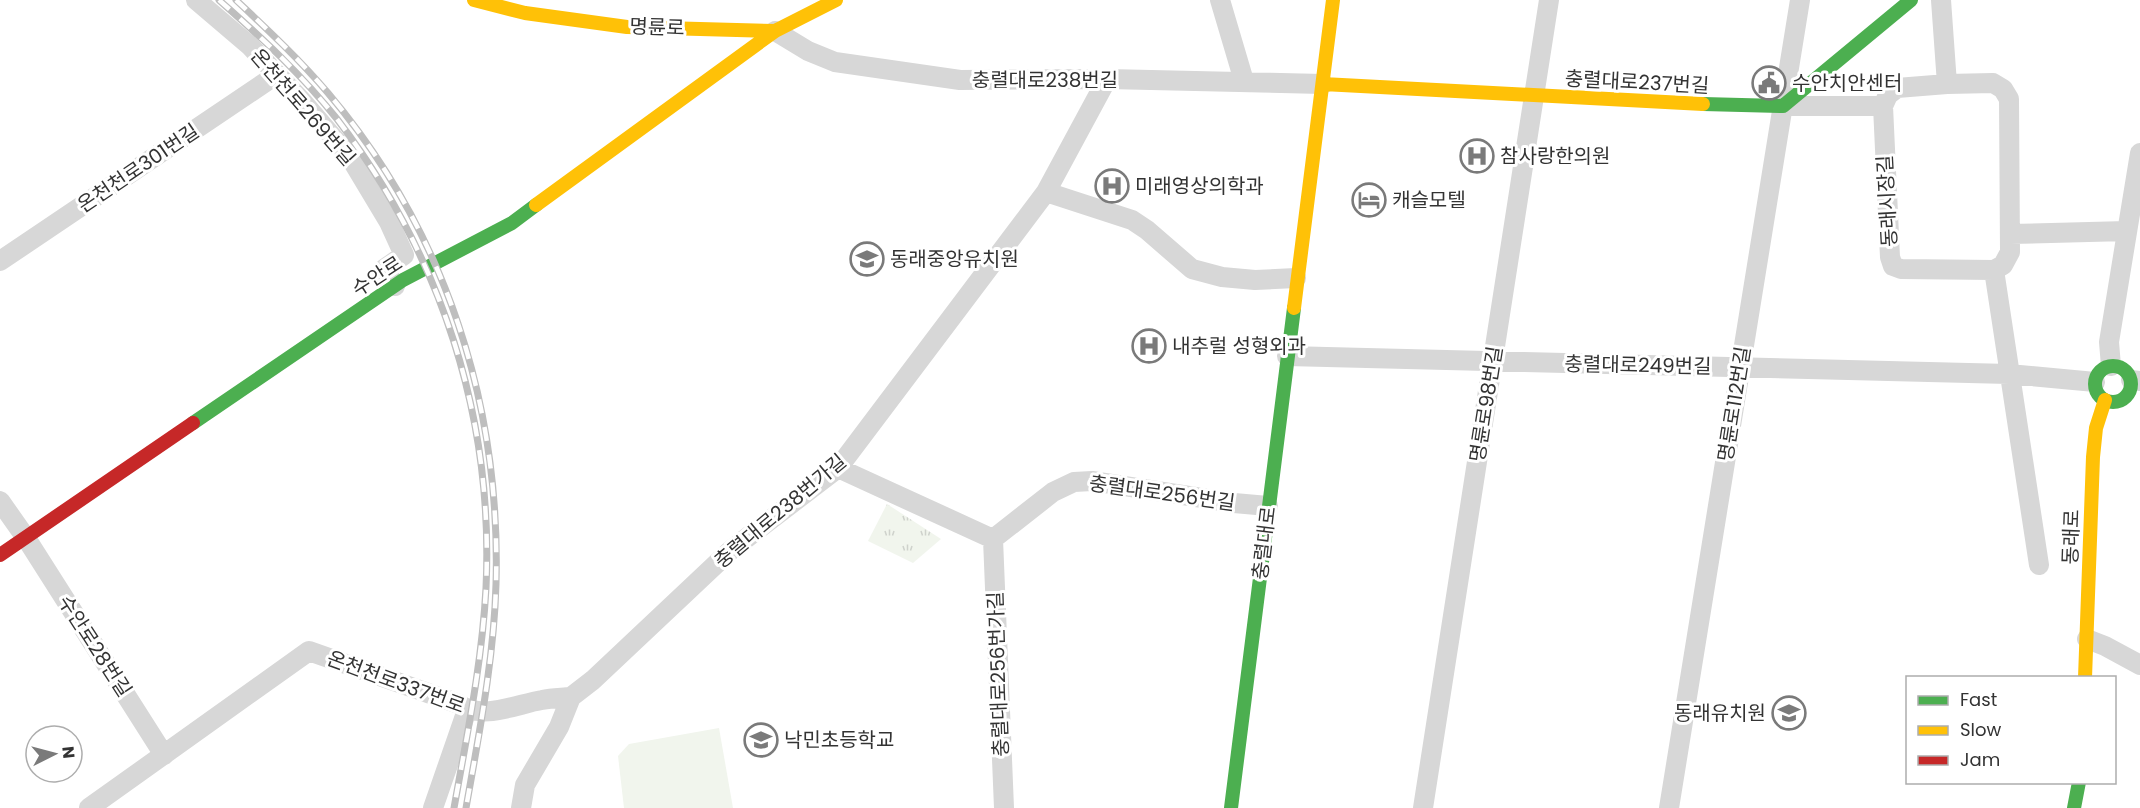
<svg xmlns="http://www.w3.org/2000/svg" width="2140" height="808" viewBox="0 0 2140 808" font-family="Poppins,'Noto Sans KR',sans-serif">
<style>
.grass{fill:#f1f5ed}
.park{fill:url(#park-tufts)}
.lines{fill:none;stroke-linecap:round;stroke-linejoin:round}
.street{stroke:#d7d7d7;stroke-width:20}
.fast{stroke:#4caf50;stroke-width:14}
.slow{stroke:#ffc107;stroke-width:14}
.jam{stroke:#c62828;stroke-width:14}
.rail-casing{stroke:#bebebe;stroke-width:7}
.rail{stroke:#fff;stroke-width:4.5;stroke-dasharray:14;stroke-linecap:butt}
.labels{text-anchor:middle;stroke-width:6;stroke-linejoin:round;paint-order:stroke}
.street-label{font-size:20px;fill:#333;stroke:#fff}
.poi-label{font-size:20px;fill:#333;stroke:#fff;text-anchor:start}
</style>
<defs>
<pattern id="park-tufts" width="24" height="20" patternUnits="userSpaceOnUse" patternTransform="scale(1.5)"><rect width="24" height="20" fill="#f1f5ed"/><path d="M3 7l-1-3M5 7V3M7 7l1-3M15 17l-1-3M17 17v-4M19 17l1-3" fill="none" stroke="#cfd2cc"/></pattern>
</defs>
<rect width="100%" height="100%" fill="#fff"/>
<path class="grass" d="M 719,728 L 733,808 L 624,808 L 618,756 L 629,744 Z"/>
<path class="park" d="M 887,504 L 941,539 L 913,563 L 868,541 Z"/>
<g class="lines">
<path class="street" d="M 196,0 L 250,46 L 302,101 L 350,157 L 389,222 L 404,255 L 384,269 L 395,286
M 1220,0 L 1244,81
M 1941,0 L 1947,84
M 775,31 L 808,51 L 835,62 L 960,80 L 1107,79 L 1323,84
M 1993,83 L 2003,89 L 2009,99 L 2010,252 L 2003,265 L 1994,270 L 1901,269 L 1893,266 L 1890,257 L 1883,106 L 1888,95 L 1897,88 L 1947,84 Z
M 1783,106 L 1883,106
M 1046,192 L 1132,220 L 1147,230 L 1192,269 L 1222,277 L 1255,280 L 1296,278
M 2010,234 L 2127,231
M 0,261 L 276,75
M 1994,270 L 2039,565
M 1287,356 L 2009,374 L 2095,382
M 2111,366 L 2109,342 L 2140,153
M 2131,380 L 2140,381
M 838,468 L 993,539 L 1053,492 L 1074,482 L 1092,481 L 1234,503 L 1268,506
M 0,501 L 26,538 L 164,755
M 993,539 L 1004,808
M 2087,639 L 2105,646 L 2140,665
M 89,808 L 309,651 L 459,704 C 482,721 517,704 542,700 C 552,698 562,698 571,697
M 433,808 L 467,710
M 521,808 L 525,785 L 559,727 L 571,697 L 593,680 L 731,550 L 838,468 L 1046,192 L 1107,79
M 1423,808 L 1549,0
M 1669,808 L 1800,0"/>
<path class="fast" d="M 1703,104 L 1783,106 L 1911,0
M2095 384a18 18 0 1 1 36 0a18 18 0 1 1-36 0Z
M 193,423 L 403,280 L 512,223 L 536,205
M 1231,808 L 1294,308
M 2074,808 L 2079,782"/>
<path class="slow" d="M 474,0 L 525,13 L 627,27 L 775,31 L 836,0
M 1323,84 L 1703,104
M 536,205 L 775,31
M 1294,308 L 1333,0
M 2085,678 L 2093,457 L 2096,428 L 2105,400"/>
<path class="jam" d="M 0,555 L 193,423"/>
<defs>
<path id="rail" d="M 219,0 C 261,37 302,75 337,119 C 441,255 494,417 486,588 C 482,663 467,735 454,808
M 236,0 C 268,30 300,60 328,93 C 445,231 501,404 496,584 C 494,659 479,734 466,808"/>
</defs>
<use href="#rail" class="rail-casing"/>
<use href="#rail" class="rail"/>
</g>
<defs>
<symbol id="civic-ring" viewBox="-11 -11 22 22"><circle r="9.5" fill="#fff" stroke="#7a7a7a" stroke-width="1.5"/><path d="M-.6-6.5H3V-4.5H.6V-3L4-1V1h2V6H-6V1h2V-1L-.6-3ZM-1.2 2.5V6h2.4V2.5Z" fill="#7a7a7a"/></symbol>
<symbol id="hospital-ring" viewBox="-11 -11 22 22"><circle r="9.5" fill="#fff" stroke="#7a7a7a" stroke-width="1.5"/><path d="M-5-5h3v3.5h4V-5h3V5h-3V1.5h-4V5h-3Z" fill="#7a7a7a"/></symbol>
<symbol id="hotel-ring" viewBox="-11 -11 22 22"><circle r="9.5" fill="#fff" stroke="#7a7a7a" stroke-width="1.5"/><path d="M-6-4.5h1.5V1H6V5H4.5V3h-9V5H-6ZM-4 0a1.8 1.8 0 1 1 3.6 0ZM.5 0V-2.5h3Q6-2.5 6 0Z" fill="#7a7a7a"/></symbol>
<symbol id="school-ring" viewBox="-11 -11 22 22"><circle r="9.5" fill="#fff" stroke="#7a7a7a" stroke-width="1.5"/><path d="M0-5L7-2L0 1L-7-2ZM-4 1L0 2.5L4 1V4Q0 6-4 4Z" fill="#7a7a7a"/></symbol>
</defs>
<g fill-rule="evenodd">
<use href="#civic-ring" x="1750" y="64" width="38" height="38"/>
<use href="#hospital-ring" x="1458" y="137" width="38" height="38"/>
<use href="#hospital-ring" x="1093" y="167" width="38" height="38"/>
<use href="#hotel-ring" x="1350" y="181" width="38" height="38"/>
<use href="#school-ring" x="848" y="240" width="38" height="38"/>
<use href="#hospital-ring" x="1130" y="327" width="38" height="38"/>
<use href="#school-ring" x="1770" y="694" width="38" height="38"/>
<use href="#school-ring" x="742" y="721" width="38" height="38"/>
</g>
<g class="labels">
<g class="street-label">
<text transform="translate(657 27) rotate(2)" y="7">명륜로</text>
<text x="1045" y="87">충렬대로238번길</text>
<text transform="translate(1637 82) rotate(3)" y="7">충렬대로237번길</text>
<text transform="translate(303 107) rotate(49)" y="7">온천천로269번길</text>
<text transform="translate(138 168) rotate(-34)" y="7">온천천로301번길</text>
<text transform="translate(1887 201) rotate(-93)" y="7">동래시장길</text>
<text transform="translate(377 276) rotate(-33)" y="7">수안로</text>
<text transform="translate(1638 365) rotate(1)" y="7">충렬대로249번길</text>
<text transform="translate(1486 404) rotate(-81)" y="7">명륜로98번길</text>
<text transform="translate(1734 404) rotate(-81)" y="7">명륜로112번길</text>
<text transform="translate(1162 493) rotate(8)" y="7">충렬대로256번길</text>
<text transform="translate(780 511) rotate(-40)" y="7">충렬대로238번가길</text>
<text transform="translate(2071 537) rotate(-88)" y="7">동래로</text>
<text transform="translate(1264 543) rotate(-83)" y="7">충렬대로</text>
<text transform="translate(95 646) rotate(57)" y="7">수안로28번길</text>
<text transform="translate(998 674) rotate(-92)" y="7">충렬대로256번가길</text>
<text transform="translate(396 682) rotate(20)" y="7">온천천로337번로</text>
</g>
<g class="poi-label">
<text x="1792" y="90">수안치안센터</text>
<text x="1500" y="163">참사랑한의원</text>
<text x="1135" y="193">미래영상의학과</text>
<text x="1392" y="207">캐슬모텔</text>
<text x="890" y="266">동래중앙유치원</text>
<text x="1172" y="353">내추럴 성형외과</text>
<text x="1766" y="720" text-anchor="end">동래유치원</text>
<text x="784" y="747">낙민초등학교</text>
</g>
</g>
<rect x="1906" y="676" width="210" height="108" fill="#ffffff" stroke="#adadad" stroke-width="1.5"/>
<rect x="1918" y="696" width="30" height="9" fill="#4caf50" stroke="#adadad" stroke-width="1.5"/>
<text x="1960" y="706" font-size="18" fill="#333333">Fast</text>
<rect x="1918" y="726" width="30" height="9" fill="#ffc107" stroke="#adadad" stroke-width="1.5"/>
<text x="1960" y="736" font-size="18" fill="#333333">Slow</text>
<rect x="1918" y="756" width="30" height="9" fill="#c62828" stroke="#adadad" stroke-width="1.5"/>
<text x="1960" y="766" font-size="18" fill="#333333">Jam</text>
<g transform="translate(54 754) rotate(84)"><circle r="28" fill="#ffffff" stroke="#adadad" stroke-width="1.5"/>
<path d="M0-4.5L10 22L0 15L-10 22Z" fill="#7a7a7a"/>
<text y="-9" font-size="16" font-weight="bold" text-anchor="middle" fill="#333333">N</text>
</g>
</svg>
